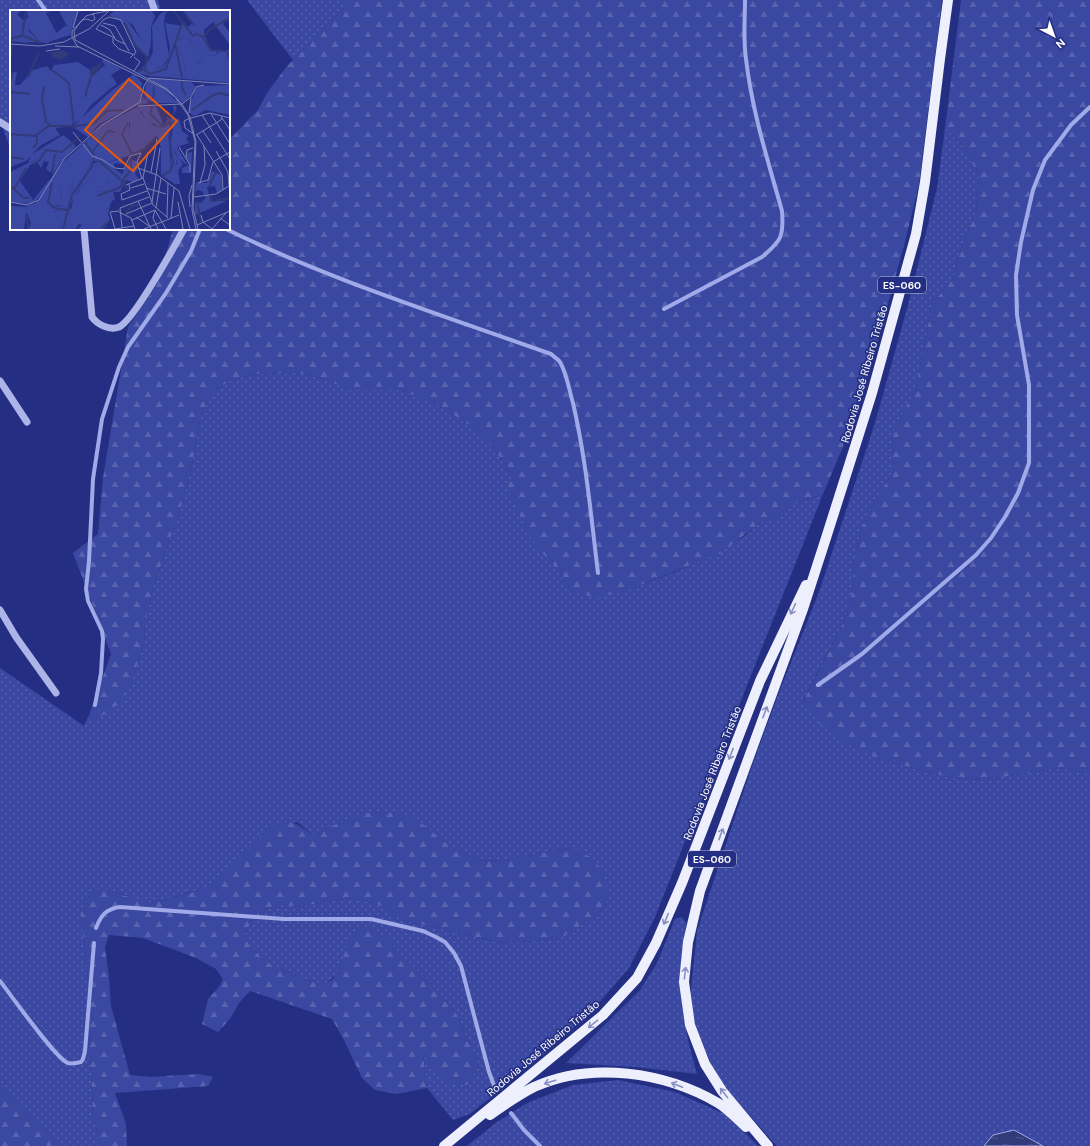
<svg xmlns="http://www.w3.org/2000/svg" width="1090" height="1146" viewBox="0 0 1090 1146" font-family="'DM Sans',sans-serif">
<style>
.grass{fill:url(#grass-dots)}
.forest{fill:url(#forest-firs)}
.water{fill:url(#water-ripples);stroke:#a0aae8}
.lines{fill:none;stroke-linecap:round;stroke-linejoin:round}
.stream{stroke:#a0aae8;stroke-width:4}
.minor{stroke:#acb4e8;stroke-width:7}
.major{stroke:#eeeffd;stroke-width:10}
.oneway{stroke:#898fc0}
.labels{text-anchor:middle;stroke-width:3.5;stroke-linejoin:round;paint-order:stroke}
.shield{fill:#242f83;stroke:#bdc1da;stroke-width:1}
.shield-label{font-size:10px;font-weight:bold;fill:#fff}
.street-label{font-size:11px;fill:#fff;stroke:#242f83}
.inset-river{fill:none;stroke:#323a79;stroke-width:2}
.inset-road{fill:none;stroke:#7c82b5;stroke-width:1}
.view{fill:#e8590c;fill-opacity:0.15;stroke:#e8590c;stroke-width:2}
.inset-edge{fill:none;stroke:#fff;stroke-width:2}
</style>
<defs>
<pattern id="grass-dots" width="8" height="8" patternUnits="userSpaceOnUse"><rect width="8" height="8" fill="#3b48a1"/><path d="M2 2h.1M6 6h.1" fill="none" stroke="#5863af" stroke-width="1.8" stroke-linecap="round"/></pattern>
<pattern id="forest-firs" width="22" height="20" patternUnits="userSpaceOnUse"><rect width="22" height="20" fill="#3b48a1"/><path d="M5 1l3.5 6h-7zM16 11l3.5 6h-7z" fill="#5863af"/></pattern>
<pattern id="water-ripples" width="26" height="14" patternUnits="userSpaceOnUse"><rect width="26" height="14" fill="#323a79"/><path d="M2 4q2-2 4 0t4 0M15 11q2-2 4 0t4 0" fill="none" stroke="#51588d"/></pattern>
</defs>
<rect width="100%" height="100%" fill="#242f83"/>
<path class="grass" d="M 0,0 L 158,0 L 161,11 L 11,11 L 11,151 L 0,119 Z
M 247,0 L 347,0 L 342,10 L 293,60 Z
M 945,128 L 963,146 L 979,176 L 976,211 L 960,251 L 953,279 L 932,304 L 916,388 L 892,435 L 892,473 L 865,518 L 854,556 L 853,589 L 844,621 L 802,703 L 879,759 L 943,776 L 969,780 L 996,778 L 1059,768 L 1090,774 L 1090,1146 L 1043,1146 L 1014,1130 L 993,1135 L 984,1146 L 777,1146 L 726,1089 L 709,1060 L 697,1032 L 690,999 L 697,931 L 752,766 L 778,695 L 819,592 L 875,423 L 908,305 L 937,188 Z
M 296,373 L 317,377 L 351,390 L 401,390 L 434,403 L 462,420 L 484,436 L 499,456 L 512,475 L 553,565 L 573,592 L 628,590 L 685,568 L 743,537 L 761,522 L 774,519 L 797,503 L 823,494 L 655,917 L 629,968 L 591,1012 L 548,1051 L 470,1114 L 453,1120 L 427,1088 L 423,1052 L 467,1085 L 479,1066 L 456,1013 L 429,981 L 398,952 L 389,939 L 345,954 C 339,971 337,976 322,986 L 266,962 L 249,945 L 245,934 L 255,913 L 281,904 L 296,907 L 351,898 L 361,900 L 382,906 L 402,920 L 427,926 L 501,943 L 536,941 L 563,937 L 593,917 L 605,906 L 607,890 L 573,847 L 505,860 L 483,861 L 452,847 L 435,834 L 340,822 L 313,835 L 297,822 L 276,825 L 267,830 L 226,870 L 211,883 L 202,889 L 164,900 L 145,903 L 135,900 L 126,895 L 107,890 L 89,896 L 80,912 L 85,947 L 93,1116 L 100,1146 L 59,1146 C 44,1121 16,1106 0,1082 L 0,668 L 84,726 L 89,715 L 96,720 L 132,681 L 144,643 L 145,621 L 154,585 L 184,498 L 191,470 L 202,411 L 215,390 L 231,380 L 257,374 Z
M 682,917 L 686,923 C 685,937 681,951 681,966 C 678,1003 687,1038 697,1074 L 636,1067 L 566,1063 L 640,990 L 657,963 L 675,919 Z
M 618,1080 L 675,1092 L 727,1115 L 758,1146 L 467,1146 L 497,1122 L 527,1103 L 573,1085 Z"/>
<path class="forest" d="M 347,0 L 942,0 L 919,184 L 905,242 L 873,358 L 856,416 L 823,494 L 797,503 L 774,519 L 761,522 L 721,553 L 628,590 L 598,598 L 573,592 L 553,565 L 531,540 L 507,488 L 512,475 L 499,456 L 484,436 L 462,420 L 434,403 L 401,390 L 351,390 L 317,377 L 296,373 L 257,374 L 231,380 L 215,390 L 202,411 L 191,470 L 184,498 L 154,585 L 145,621 L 144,643 L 132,681 L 120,703 L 96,720 L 89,715 L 111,654 L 73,553 L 98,534 L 103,478 L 128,327 L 157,284 L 173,229 L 229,229 L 229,140 L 258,110 L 267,93 L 287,66 L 342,10 Z
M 961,0 L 1090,0 L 1090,774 L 1059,768 L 996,778 L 969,780 L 943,776 L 879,759 L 848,745 L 820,724 L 802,704 L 844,621 L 853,589 L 854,556 L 865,518 L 892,473 L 891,435 L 916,388 L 932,304 L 953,279 L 960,251 L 976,211 L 979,176 L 963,146 L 945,128 Z
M 372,812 L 397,813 L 417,820 L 452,847 L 483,861 L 505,860 L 573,847 L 592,858 L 603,871 L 607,890 L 605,906 L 593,917 L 563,937 L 536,941 L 501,943 L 402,920 L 382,906 L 361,900 L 351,898 L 296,907 L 281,904 L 255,913 L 245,934 L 249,945 L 266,962 L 322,986 L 333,979 L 341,965 L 349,935 L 364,926 L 374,929 L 389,939 L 398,952 L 429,981 L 456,1013 L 479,1066 L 467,1085 L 452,1084 L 437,1076 L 423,1053 L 427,1088 L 397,1094 L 375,1090 L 362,1078 L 343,1038 L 332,1019 L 250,991 L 239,1003 L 230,1019 L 218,1032 L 202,1024 L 208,999 L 219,987 L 223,979 L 216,969 L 196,958 L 143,938 L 109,935 L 105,947 L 109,977 L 111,1006 L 130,1075 L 149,1077 L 199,1074 L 213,1077 L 208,1086 L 115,1093 L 126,1124 L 127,1146 L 100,1146 L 93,1116 L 85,947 L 80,912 L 89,896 L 97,890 L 107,890 L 116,892 L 145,903 L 164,900 L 193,892 L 211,883 L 267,830 C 289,816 294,822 313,835 L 340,822 Z
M 0,1082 C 16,1106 44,1121 59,1146 L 0,1146 Z"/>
<path class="water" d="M 1014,1130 L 1043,1146 L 984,1146 L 993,1135 Z"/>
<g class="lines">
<path class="stream" d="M 38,0 L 46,11
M 226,229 C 330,280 442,315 551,354 C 554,357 558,359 560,362 C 567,374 569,390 573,403 C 586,459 591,516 598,573
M 664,309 L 762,257 C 781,241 784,237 782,211 C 768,161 752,111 746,59 C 743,39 745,19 745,0
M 818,685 L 862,654 L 976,555 L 991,538 L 1005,517 L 1018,493 L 1029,463 L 1029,385 L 1017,315 L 1016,275 L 1021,242 L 1033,190 L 1045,160 L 1071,125 L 1090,107
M 95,705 L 101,673 L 103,639 L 102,631 L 88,601 L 86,589 L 89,561 L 93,479 L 102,419 L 119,367 L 128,347 L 166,293 L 191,251 L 200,229
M 96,928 C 101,915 106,909 120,907 L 284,919 L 371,919 L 423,931 L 436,937 L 445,942 L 454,953 L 461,966 L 489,1072 L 495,1088
M 0,981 C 11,995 56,1059 68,1063 C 72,1064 77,1063 81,1062 L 83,1059 L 85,1051 L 94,943
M 511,1113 L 524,1130 L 540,1146"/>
<path class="minor" d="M 151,0 L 155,11
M 0,122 L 11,129
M 84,229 L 92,317 C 97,324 109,331 119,327 C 134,320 174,247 184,229
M 0,381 L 27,422
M 0,610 L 16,637 L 56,693"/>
<path class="major" d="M 490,1115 C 504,1105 518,1095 534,1087 C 591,1061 665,1072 718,1103 C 728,1109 737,1119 746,1127
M 444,1146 L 603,1015 L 637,978 L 656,943 L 682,883 L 760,681 L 806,585
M 768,1146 L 722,1091 L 705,1064 L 690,1025 L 684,982 L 688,942 L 700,891 L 803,609 L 826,538 L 872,393 L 916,234 L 925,182 L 940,59 L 948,0"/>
</g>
<defs><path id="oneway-shaft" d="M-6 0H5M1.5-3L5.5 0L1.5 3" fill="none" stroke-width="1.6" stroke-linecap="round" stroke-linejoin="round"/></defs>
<g class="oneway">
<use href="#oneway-shaft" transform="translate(793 609) rotate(115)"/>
<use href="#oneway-shaft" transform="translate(765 712) rotate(-70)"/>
<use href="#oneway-shaft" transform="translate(731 754) rotate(111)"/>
<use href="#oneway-shaft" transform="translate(721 834) rotate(-70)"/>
<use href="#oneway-shaft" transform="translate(666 919) rotate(113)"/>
<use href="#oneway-shaft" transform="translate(685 973) rotate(-84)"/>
<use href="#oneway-shaft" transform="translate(593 1024) rotate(141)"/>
<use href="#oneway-shaft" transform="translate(550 1082) rotate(162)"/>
<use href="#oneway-shaft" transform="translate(677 1085) rotate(-159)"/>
<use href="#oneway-shaft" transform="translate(724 1093) rotate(-128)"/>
</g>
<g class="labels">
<g class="shield">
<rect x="878" y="277" width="48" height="16" rx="3"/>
<rect x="688" y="851" width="48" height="16" rx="3"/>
</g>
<g class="shield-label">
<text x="902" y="289">ES-060</text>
<text x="712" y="863">ES-060</text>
</g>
<g class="street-label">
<text transform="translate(864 374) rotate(-74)" y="4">Rodovia José Ribeiro Tristão</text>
<text transform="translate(712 773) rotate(-69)" y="4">Rodovia José Ribeiro Tristão</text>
<text transform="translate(543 1048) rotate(-40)" y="4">Rodovia José Ribeiro Tristão</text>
</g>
</g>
<g transform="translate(10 10)">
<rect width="220" height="220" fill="#242f83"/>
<path d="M 0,1 L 11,1 L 7,4 L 13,10 L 18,8 L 17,1 L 41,1 L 36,3 L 47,24 L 37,31 L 29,31 L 18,18 L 21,29 L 18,33 L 9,32 L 15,13 L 12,13 L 11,26 L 0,27 ZM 49,1 L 68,1 L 60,25 L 38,32 L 57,16 ZM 104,1 L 142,1 L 145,6 L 141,17 L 141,33 L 131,30 L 123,15 ZM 173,1 L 220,1 L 220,11 L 215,11 L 213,14 L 220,23 L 220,35 L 203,12 L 194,20 L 194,24 L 200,38 L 208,41 L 205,46 L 194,45 L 186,55 L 184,37 L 179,29 L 174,27 L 168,30 L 168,39 L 173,47 L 176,69 L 140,66 L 128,63 L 139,50 L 147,58 L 153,57 L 158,50 L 160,38 L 155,13 L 172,16 L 173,11 L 178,17 L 183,13 ZM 94,49 L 111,59 L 101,65 L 107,74 L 100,79 L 92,74 L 91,67 L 96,56 L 92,51 ZM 124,64 L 132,73 L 131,91 L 133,87 L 139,93 L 128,95 L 86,118 L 114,100 L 111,91 L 101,81 ZM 139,68 L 181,72 L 185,76 L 182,84 L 173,93 ZM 137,71 L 153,79 L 169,93 L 144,93 L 137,90 L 134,84 ZM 129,96 L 146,97 L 142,99 L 142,105 L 147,106 L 147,111 L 134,99 L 130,102 L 143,115 L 152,118 L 163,107 L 164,108 L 159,130 L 161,160 L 167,154 L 166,145 L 173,154 L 168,161 L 170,174 L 165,174 L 151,165 L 151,138 L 147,126 L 127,136 L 119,127 L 120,113 L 106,108 ZM 80,127 L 80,137 L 97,153 L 112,148 L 112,154 L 105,153 L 103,158 L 112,164 L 123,145 L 121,150 L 126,151 L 128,158 L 125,164 L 129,169 L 123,172 L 116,170 L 110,182 L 87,181 L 87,178 L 100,174 L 98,172 L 108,169 L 98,156 L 88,155 L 84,158 L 84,164 L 66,184 L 83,153 L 89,152 L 90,150 L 81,151 L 77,160 L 63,171 L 64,175 L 61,180 L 57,174 L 48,174 L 52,189 L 44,196 L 56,195 L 54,197 L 45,197 L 36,190 L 48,201 L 43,202 L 45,213 L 43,219 L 19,219 L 21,212 L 16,202 L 17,196 L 26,193 L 48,157 ZM 62,132 L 66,137 L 50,153 L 43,164 L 36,159 L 39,152 L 34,151 L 31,158 L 27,152 L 20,155 L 10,171 L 23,190 L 40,169 L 33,184 L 22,194 L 0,192 L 0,178 L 5,179 L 0,175 L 0,162 L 31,147 L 35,140 L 47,143 L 61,136 ZM 202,161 L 211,165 L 212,181 L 207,183 L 205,176 L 197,177 L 200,190 L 217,191 L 185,205 L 185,192 L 191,193 L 196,188 L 192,181 L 187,180 L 185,183 L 186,173 L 197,173 Z" fill="#3b48a1"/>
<path d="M 104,1 L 114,6 L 131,30 L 141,33 L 138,48 L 124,35 L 115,13 L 99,5 ZM 158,1 L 155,4 L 154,14 L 159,47 L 152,57 L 146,58 L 139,50 L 143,42 L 142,16 L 151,3 ZM 14,11 L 16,27 L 11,32 L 0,31 L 0,27 L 11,26 L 10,18 ZM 56,15 L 55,19 L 38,33 L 18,32 L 21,29 L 17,19 L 29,31 L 37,31 ZM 174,27 L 178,28 L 184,37 L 187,55 L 194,45 L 205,46 L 210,40 L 220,40 L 220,73 L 176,69 L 173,47 L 168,39 L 168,31 ZM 68,52 L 80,60 L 81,67 L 95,55 L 95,61 L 91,67 L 92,74 L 100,79 L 81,95 L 71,109 L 57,117 L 45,118 L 50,125 L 31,135 L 16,151 L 0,157 L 1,64 L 7,61 L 5,75 L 10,75 L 23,60 L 37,56 L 41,61 L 44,55 ZM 220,75 L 220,105 L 196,100 L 184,106 L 181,104 L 179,100 L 185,79 L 190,76 ZM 101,81 L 111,91 L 115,100 L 88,115 L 78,127 L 66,119 L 64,115 ZM 163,95 L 167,97 L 165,102 L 153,118 L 138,111 L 130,100 L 134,98 L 147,111 L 147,106 L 142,107 L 142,99 L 143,96 L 147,98 L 154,116 L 158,109 L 155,106 L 160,109 L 164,102 ZM 106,108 L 119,112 L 119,127 L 127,136 L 146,126 L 130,142 L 95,153 L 79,136 L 79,130 L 89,118 ZM 164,108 L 169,109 L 172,121 L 179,126 L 176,128 L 179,133 L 167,137 L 178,156 L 168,148 L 161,131 ZM 53,125 L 62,132 L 60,137 L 46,144 L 35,140 L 31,147 L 18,153 L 21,145 ZM 88,155 L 98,156 L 108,169 L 98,172 L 100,176 L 87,178 L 87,181 L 105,182 L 103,183 L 105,189 L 101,192 L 98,204 L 100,210 L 94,219 L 68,219 L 72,215 L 69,214 L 65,219 L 56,219 L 64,187 L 84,164 L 84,158 ZM 48,174 L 59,174 L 60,180 L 63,178 L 56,195 L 43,195 L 52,189 ZM 0,196 L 17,197 L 14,219 L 0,219 ZM 49,201 L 51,219 L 43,219 L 45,213 L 39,203 Z" fill="#3b48a1"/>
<path d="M 161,127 L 167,149 L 165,158 L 161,161 ZM 83,147 L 92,152 L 84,151 L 74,168 L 60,196 L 61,205 L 56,219 L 51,219 L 49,201 L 39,196 L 36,190 L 45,197 L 54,197 L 64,175 L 61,166 L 69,166 L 77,160 Z" fill="#3b48a1"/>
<path d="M 182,142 L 181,163 L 172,163 L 172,158 L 179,155 L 176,148 L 178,143 Z" fill="#3b48a1"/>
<path d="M 53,40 L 59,44 L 51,50 L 43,47 L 40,43 ZM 93,52 L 85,65 L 81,67 L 80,59 Z" fill="#323a79"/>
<path class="inset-river" d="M 164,1 L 183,26 L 186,24 L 192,26 L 201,40 L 217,41 L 220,51M 173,1 L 184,15M 115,14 L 125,35 L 137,47 L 135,59 L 127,61M 12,26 L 16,1M 13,26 L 32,33M 194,27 L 200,19 L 220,8M 0,29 L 12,26M 165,33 L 172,67M 0,49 L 3,36M 0,59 L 2,66 L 0,71M 42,60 L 59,73 L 64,116M 134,60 L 140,64 L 156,59 L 173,11M 18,67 L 29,42M 172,71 L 172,78 L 176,85M 34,76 L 32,89 L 36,112 L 41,116M 1,82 L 20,84M 75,87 L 81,67M 143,93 L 144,76M 142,97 L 140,104 L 154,117M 182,100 L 203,85 L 211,83 L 220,86M 118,113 L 112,124 L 122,144M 64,116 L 83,114 L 97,101 L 113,100M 155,116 L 161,112 L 160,124M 0,124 L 25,126 L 39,116 L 61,116 L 66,119M 75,132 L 84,145M 23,138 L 27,133 L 27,126M 83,141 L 98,121 L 105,122M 123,144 L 134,139 L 146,127M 0,147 L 14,149M 88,150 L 111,170M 23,154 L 29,151 L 36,140 L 52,142 L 67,129M 42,163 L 45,144M 152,166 L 160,161 L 163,153 L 159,125M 114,170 L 116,178 L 120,179M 42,173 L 38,192 L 44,198 L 57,200M 0,176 L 14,188 L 20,188M 199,177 L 206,161M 4,179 L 16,158M 87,186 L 111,177 L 112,171 L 121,160 L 121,147M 201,186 L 201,191 L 204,191 L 220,188M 187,191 L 191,212M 116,203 L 122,196 L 128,195M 17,206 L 18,219M 53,219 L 62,185 L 82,156 L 84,148M 91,219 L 100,210"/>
<path class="inset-road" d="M 82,4 L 97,1M 93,13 L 105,16 L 119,41M 91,15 L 100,20 L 106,30 L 115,34M 63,18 L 68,1M 103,28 L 103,33 L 109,39 L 125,45M 105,28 L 86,19 L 93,10 L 99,7 L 111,10 L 126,42 L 120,48M 0,34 L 30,36 L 54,32 L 79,19 L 99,1M 45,36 L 69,37M 36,41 L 50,39M 124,61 L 130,52 L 124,47M 128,96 L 172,94 L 181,87 L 186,77 L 194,75M 179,103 L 181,88M 201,104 L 220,134M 192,105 L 220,149M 180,108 L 174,111 L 175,118 L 184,124M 181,108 L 200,103 L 220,108M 212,108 L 220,120M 193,121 L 201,133M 63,122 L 71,132M 186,125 L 211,110 L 212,106M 187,125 L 212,165 L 213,180M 73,134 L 82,146 L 93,150 L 105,158 L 114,159 L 120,146 L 131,143 L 127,152 L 132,169M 169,137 L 180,155 L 180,162M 138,142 L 133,168 L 143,195 L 158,208M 176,148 L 177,140 L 183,138M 203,152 L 220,142M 128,158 L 147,165 L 169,181 L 180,219M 141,162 L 147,129M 188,173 L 198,170 L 203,152M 190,173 L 195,155 L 194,136M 119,174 L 120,180 L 111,184 L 112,190 L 137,181M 116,175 L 133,168M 121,178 L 134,174M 136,178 L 156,184M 184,187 L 206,184 L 219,176 L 218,162 L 206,141M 128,191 L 141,219M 0,192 L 17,195 L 29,190 L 54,149 L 91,116 L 130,92 L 134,76 L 139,68 L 220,74M 142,192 L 150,138M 168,192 L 173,219M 180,197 L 179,186 L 182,175M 146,198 L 151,168M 145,200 L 156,219M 145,200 L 143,208 L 148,219M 109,202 L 121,208 L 125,219M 116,204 L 142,193M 191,205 L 193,212 L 202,219M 126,207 L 139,216M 157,207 L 158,173M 161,208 L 164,178M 210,208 L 220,215M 122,210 L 145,200M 187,215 L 220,201M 112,217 L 110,198 L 139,187M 105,219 L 100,202 L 109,201M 105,219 L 124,216M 134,219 L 169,205M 186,219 L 182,200 L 185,131 L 178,105 L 165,87 L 153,78 L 67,36 L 62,27 L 62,21 L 76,6 L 83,4 L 85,9 L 82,11 L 77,9 L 72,10 L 64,21 L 65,30 L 157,79 L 172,94 L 180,107 L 186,132 L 183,198 L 188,219M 202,219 L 216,203"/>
<path class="view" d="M 119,69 L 167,111 L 123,161 L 75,120 Z"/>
<rect width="220" height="220" class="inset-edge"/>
</g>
<g transform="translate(1054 36) rotate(139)" stroke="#242f83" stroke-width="3" paint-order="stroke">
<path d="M0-3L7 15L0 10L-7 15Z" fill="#ffffff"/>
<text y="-6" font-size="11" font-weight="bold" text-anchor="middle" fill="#ffffff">N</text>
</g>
</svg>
